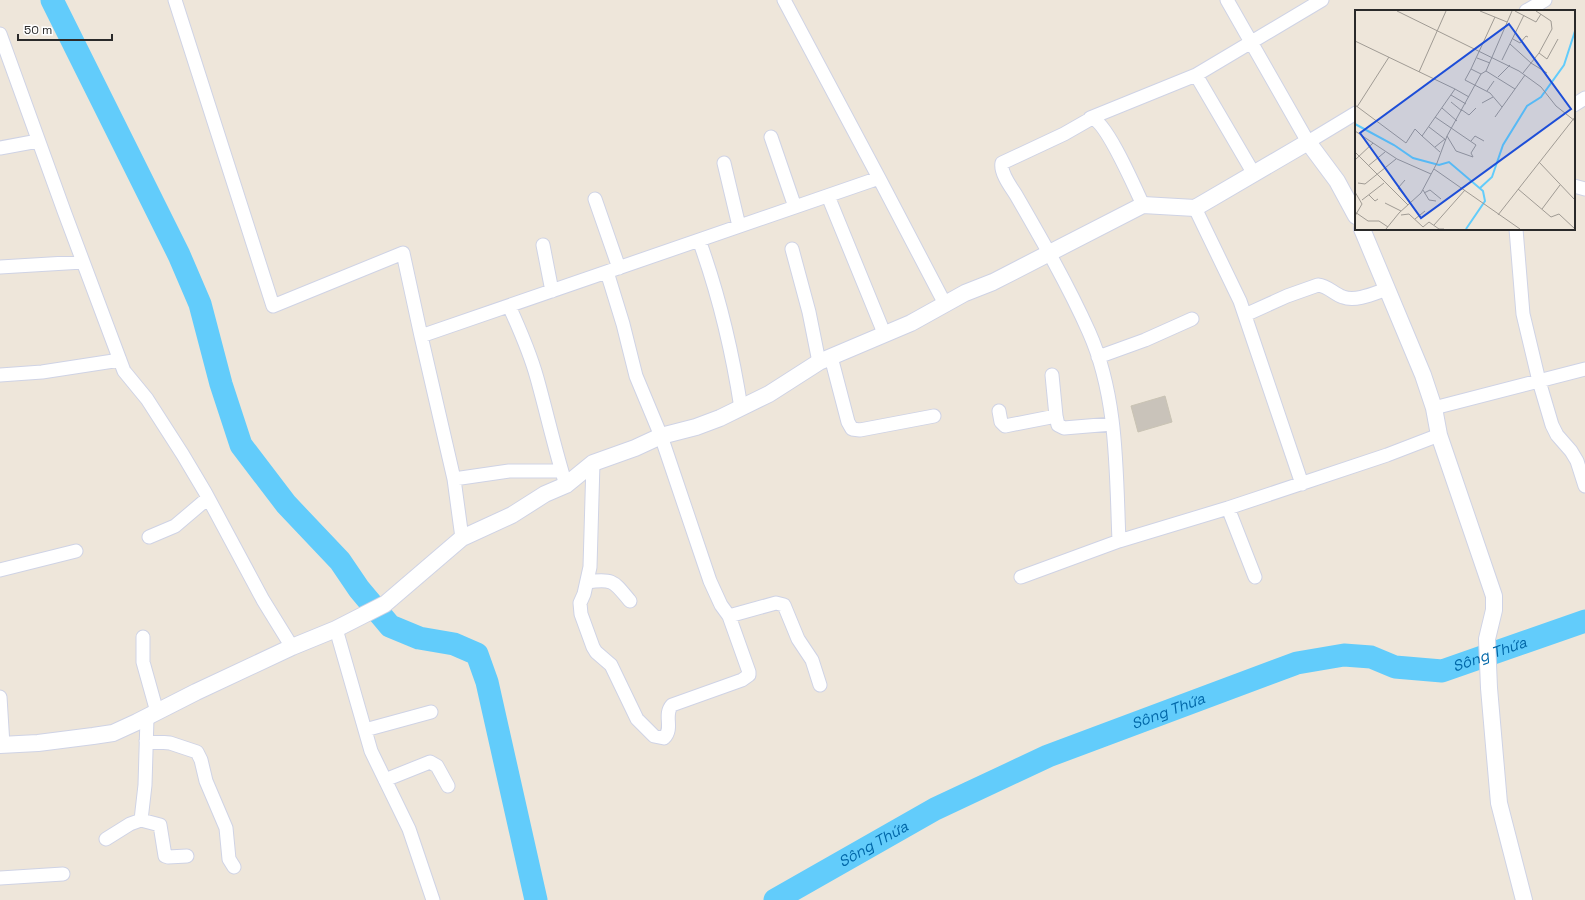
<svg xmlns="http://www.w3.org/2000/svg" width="1585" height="900" viewBox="0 0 1585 900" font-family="'Space Grotesk',sans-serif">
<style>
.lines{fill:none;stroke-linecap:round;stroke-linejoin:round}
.river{stroke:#62ccfb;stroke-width:23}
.building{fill:#c9c3ba;stroke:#c9c3b4}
.minor-casing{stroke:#cfd3e5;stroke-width:15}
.tertiary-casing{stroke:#cfd3e5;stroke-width:18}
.minor{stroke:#fff;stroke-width:13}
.tertiary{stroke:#fff;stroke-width:16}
.labels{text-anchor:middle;stroke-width:3.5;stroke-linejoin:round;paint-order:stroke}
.water-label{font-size:15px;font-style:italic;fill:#0067a8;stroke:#fff}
.inset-river{fill:none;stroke:#62ccfb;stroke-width:2}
.inset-road{fill:none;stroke:#a09b94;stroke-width:1}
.view{fill:#1d4ed8;fill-opacity:0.15;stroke:#1d4ed8;stroke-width:2}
.inset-edge{fill:none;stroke:#2a2a2a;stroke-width:2}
</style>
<rect width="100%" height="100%" fill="#eee6da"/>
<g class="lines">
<g class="river">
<path d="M 52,0 L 179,255 L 200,304 L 221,384 L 241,445 L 286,504 L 340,561 L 359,589 L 390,626 L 419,638 L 454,644 L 477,654 L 487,682 L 536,900"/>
<path id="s1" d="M 775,900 L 935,809 L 1048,756 L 1297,663 L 1344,655 L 1371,657 L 1395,667 L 1442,671 L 1585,621"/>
</g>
</g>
<path class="building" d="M 1165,396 L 1172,422 L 1138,432 L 1131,406 Z"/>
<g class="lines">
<defs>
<path id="minor" d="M 175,0 L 273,306 L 403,253 L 421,336
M 784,0 L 879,178
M 1227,0 L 1308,142 L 1356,113
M 1526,11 L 1545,0
M 0,34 L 64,211 L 124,371 L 147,399 L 183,455 L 205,492 L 263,600 L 292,647
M 1196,75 L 1254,174
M 1574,105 L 1585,98
M 1090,118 L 1196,75 L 1322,0
M 771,137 L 795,207
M 0,148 L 38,141
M 724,163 L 739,226
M 1574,186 L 1585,189
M 828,196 L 884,333
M 595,199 L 619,268
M 1195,208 L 1240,301 L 1302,484
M 1516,229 L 1523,314 L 1539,381 L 1552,425 L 1557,435 L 1571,451 L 1577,461 L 1585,486
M 699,240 C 719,295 732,350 741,408
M 543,245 L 552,291
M 792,249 L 809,312 L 819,362
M 0,267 L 83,262
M 509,306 C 520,330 530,353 537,378 C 547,414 555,450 566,485
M 1245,315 L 1287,296 L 1318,285 C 1328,286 1334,294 1343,297 C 1356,302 1375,293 1387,289
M 831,357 L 848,422 L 852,429 L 860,430 L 934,416
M 1098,357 L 1145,340 L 1192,319
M 0,375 L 42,372 L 120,360
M 1052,375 L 1056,416
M 1434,408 L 1585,369
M 999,411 L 1001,422 L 1005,426 L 1056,416 L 1058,425 L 1064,428 L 1112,424
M 593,463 L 590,567 L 584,594 L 580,603 L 581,614 L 593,647 L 596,652 L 611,665 L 637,719 L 654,736 L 664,738 C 674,728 663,715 672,705 L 742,680 L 749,675 L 749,672 L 729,616 L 721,605 L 710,581 L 661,436 L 636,376 L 623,324 L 607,272
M 454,479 L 509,471 L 561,471
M 1228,508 L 1255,577
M 149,537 L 175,526 L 208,498
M 462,538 L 454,479 L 421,336 L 879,178 L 945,304
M 1119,541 C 1116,472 1118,397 1089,332 C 1068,285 1042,240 1016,195 C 1011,187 1000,173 1002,163 L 1064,134 L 1092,118 C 1107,123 1135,188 1143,205
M 0,570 L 76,551
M 1021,577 L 1119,541 L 1228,508 L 1387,455 L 1439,435
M 587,582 C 614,578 614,582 630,601
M 729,616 L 776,603 L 784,605 L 798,639 L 812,660 L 820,685
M 336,629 L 371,751 L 409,829 L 433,900
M 143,637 L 143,662 L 157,712
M 0,697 L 3,745
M 147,718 L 145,785 L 141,820 L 160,825 L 165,856 L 168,857 L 187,856
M 365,730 L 431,712
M 146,741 L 170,743 L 197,752 L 201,760 L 206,781 L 226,828 L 229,859 L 234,867
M 385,780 L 430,762 L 437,766 L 448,786
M 106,839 L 130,824 L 141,820
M 0,878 L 63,874"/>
<path id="tertiary" d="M 1362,229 L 1423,375 L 1434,408 L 1439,435 L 1494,596 L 1494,610 L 1487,639 L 1489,688 L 1499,803 L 1524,900
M 0,745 L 38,743 L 93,736 L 113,733 L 137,722 L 196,692 L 292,647 L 336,629 L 385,604 L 462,538 L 512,515 L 545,494 L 566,485 L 593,463 L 635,448 L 661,436 L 696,427 L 720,418 L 769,394 L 819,362 L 911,323 L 965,293 L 993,282 L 1143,205 L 1195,208 L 1308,142 L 1337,181 L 1356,216"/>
</defs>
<use href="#minor" class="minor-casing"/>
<use href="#tertiary" class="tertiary-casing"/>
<use href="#minor" class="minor"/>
<use href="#tertiary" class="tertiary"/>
</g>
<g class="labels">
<g class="water-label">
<text dy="5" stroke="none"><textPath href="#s1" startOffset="773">Sông Thứa</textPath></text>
<text dy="5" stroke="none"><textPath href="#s1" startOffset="437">Sông Thứa</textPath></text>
<text dy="5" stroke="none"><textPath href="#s1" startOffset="113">Sông Thứa</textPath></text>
</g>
</g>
<g transform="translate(1355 10)">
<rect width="220" height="220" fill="#eee6da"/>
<path class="inset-river" d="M 0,114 L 39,135 L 58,148 L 84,155 L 94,152 L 128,181 L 130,191 L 111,219M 125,178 L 137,167 L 148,135 L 172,96 L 186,87 L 209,55 L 220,21"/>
<path class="inset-road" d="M 42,1 L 164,61 L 186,77 L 201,96 L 220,111M 125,1 L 152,12M 160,1 L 181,12 L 186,4M 158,29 L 165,33 L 171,26 L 173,27M 0,31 L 100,79M 155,34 L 176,53 L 192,63M 184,43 L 192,49 L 203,29M 122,48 L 135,53M 147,50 L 169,5M 116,59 L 140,7M 131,61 L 160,79M 64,62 L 91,1M 168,63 L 184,43 L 197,19 L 196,11 L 181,1M 126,64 L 116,59 L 110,70 L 135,83 L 147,97M 143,67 L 155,55M 132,81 L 139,71M 96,85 L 111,94M 96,92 L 107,101M 127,93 L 138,87M 0,95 L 51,133 L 60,119 L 67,126M 2,97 L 34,47M 87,98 L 102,111M 107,100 L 114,105 L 121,98M 80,107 L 121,135 L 116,143 L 118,147 L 101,141 L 92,126M 140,107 L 170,65M 74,117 L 91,130M 0,121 L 42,149 L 76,164M 116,131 L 120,126 L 129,131M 80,137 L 90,129M 0,142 L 53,195M 85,142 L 67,126 L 100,79 L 114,87M 0,150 L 18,133M 184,152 L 220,190M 13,156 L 30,142M 79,159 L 165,219M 50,170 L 43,178 L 56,193M 3,173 L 10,174 L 41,149M 163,179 L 196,207 L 204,204 L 220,219M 68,180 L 74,190 L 81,191M 0,182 L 7,194 L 0,206M 69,183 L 75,180 L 86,189M 14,185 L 20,191 L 23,189M 7,190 L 29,173M 30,193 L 46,201M 187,199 L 205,175M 0,202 L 13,211 L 24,211 L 33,217M 46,205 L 54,204 L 68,217 L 74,212 L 84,219 L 89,219M 143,205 L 220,107M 60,209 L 70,201M 79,215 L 110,180M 31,219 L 44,203 L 66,183 L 82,153 L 92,126 L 126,64 L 131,61 L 157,1"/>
<path class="view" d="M 154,14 L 216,99 L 66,208 L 5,123 Z"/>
<rect width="220" height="220" class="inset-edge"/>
</g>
<path d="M18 34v6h94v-6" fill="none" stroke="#2a2a2a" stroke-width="2"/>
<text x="24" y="34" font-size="12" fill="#2a2a2a" stroke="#ffffff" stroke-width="3" paint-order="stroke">50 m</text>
</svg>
